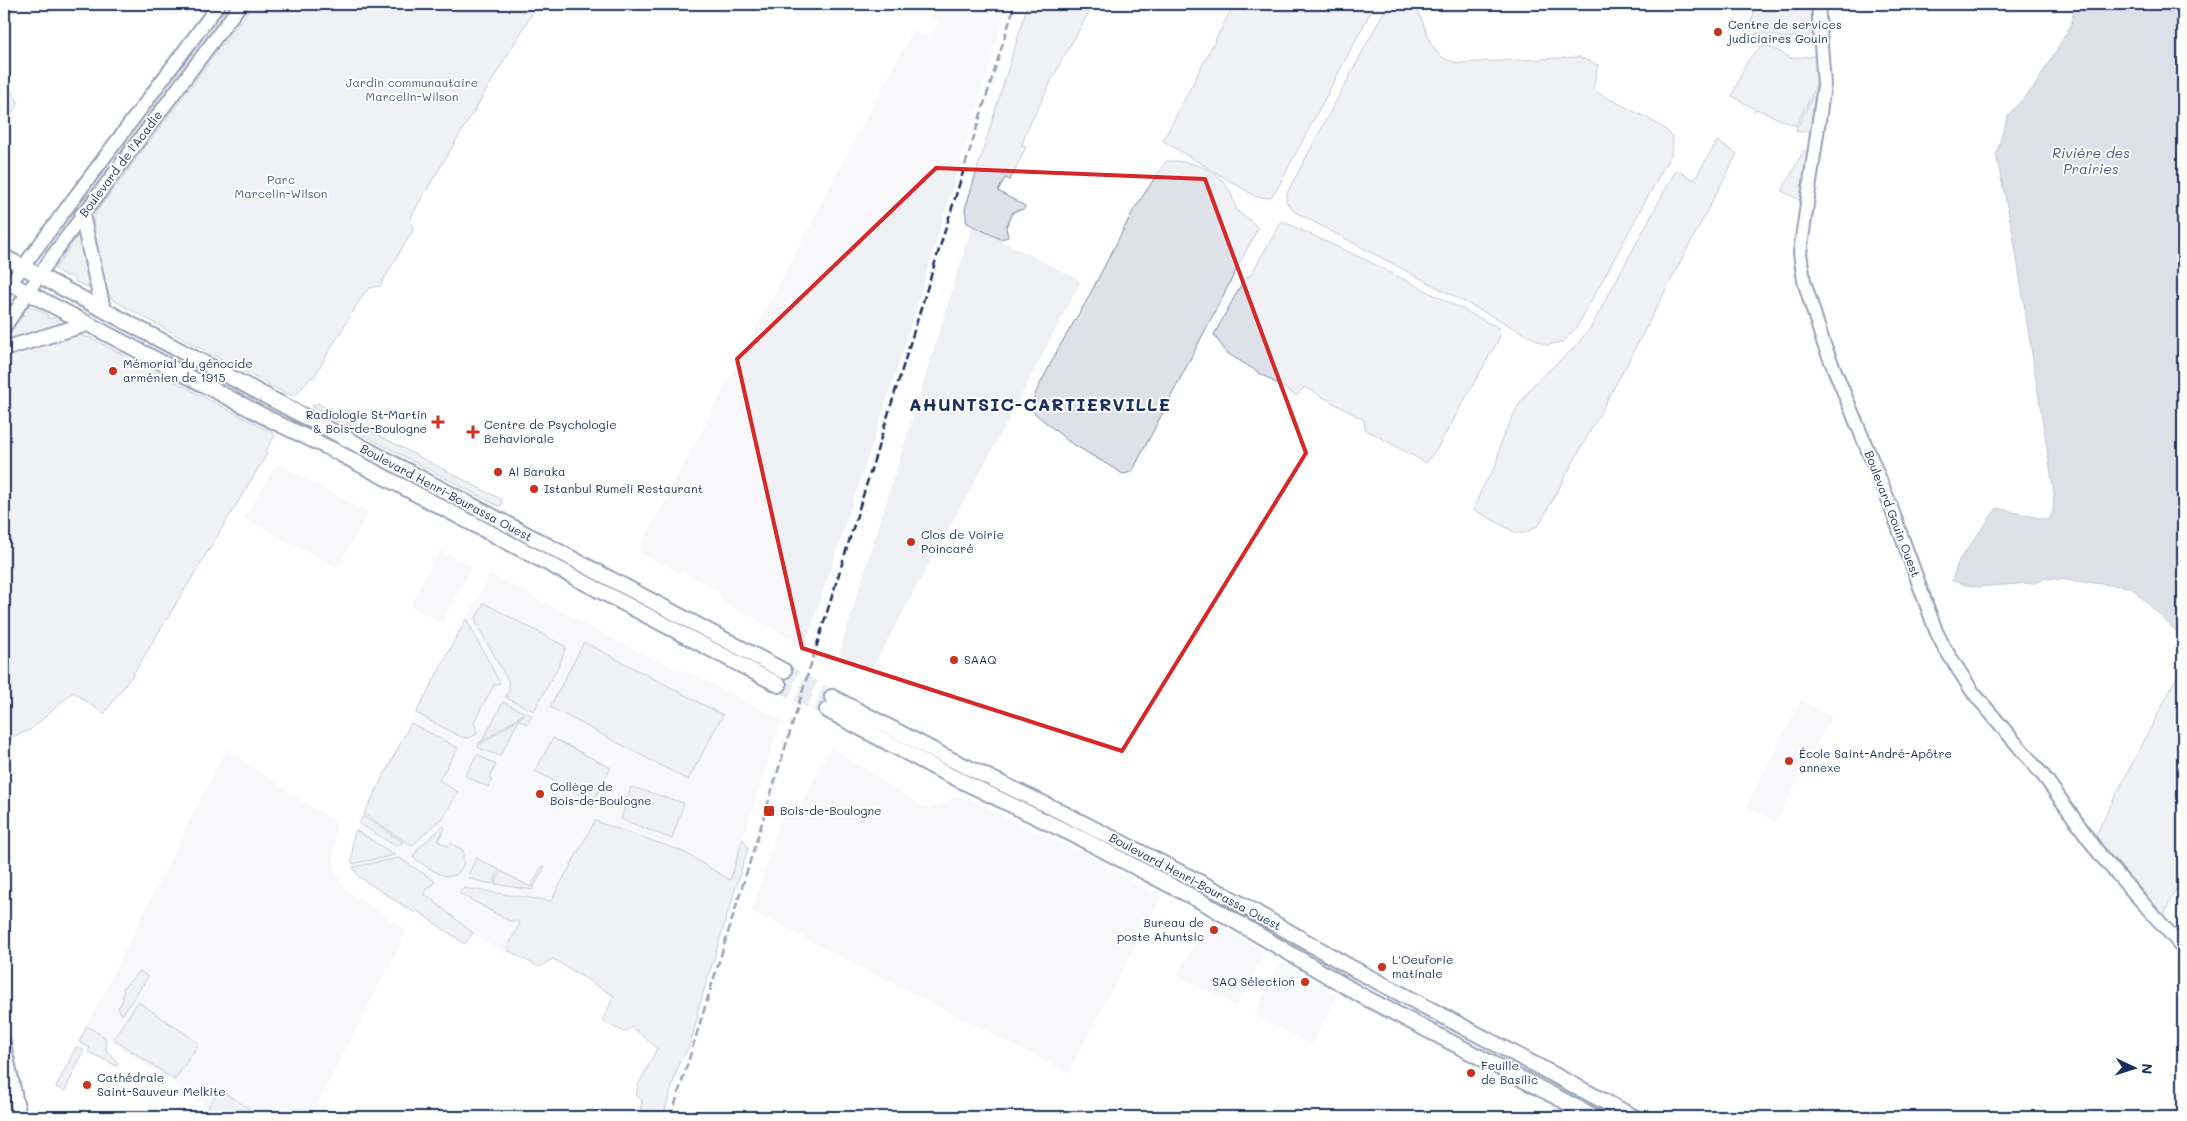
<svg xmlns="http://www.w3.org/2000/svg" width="2187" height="1121" viewBox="0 0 2187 1121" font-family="Mali,sans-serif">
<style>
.built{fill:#eff0f4}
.green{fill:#dee1e7;stroke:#7c88a2}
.water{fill:#b5bbca;stroke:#77839f}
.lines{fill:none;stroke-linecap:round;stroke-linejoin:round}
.primary-tunnel{stroke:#d1d5df;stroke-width:14;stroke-dasharray:14 7;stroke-linecap:butt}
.secondary-casing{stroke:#1b2f5e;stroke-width:16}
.primary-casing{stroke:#1b2f5e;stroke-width:18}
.secondary{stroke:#fff;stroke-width:12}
.primary{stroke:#fff;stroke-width:14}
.rail{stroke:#1b2f5e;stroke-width:2.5;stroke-dasharray:8 4;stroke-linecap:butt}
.marked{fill:none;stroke:#d62828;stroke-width:4;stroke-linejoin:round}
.poi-dot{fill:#c8321e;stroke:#fff;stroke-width:2}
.labels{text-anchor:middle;stroke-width:4;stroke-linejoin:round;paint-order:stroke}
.poi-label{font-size:12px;fill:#1b2f5e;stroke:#fff;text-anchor:start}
.park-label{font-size:12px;fill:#4c5c80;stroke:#fff}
.street-label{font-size:12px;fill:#1b2f5e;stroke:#fff}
.water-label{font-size:14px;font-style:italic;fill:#49597e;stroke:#fff}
.district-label{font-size:18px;font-weight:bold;letter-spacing:1px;fill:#1b2f5e;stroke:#fff}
</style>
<rect width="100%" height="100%" fill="#fff"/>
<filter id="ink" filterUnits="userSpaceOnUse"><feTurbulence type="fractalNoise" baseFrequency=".02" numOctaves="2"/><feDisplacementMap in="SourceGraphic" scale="10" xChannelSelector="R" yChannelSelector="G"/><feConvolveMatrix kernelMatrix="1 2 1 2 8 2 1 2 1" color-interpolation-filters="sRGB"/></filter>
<g filter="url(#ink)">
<path class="built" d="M 937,4 L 1008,4 L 902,354 L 805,646 L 724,602 L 719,591 L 683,571 L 679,572 L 638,552 L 913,30 L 930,39 L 938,22 L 931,16 Z
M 972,226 L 1081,281 L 1004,428 L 871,670 L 855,659 L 850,660 L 839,654 Z
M 277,464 L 368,512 L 338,568 L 244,518 Z
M 440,550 L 472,567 L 442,623 L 410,606 Z
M 489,576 L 495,576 L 644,655 L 705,680 L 781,720 L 730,880 L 686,853 L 614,996 L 553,959 L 539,967 L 509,951 L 507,954 L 481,939 L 425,894 L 415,913 L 359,877 L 352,864 L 354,834 Z
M 1801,700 L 1831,717 L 1776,822 L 1746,806 Z
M 831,747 L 923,807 L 930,808 L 940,805 L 954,797 L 962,797 L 972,800 L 1033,832 L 1037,832 L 1078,850 L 1161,897 L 1068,1073 L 752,911 L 786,802 L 801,806 Z
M 226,749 L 314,809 L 336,821 L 334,860 L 335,872 L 341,883 L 349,892 L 407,931 L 311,1117 L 223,1117 L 87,1026 Z
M 1209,920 L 1261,950 L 1264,954 L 1236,1006 L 1177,975 L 1206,922 Z
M 1284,963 L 1328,988 L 1327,991 L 1333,994 L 1335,993 L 1337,996 L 1312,1045 L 1254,1015 L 1279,965 Z"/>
<path class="green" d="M 227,4 L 233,4 L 82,204 L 93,182 Z
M 253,4 L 538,4 L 414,211 L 411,219 L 413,230 L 380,286 L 370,288 L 364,293 L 313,378 L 311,377 L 298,393 L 291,396 L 216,357 L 113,300 C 104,291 92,239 93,225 C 93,219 96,213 100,207 Z
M 1028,4 L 1094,4 L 1064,56 L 1026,132 L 1022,145 L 1026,147 L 1010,180 L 1005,178 L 998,191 L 1025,206 L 1024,209 L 1013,212 L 1006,227 L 1008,237 L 1000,239 L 967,223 L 965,209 Z
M 1234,4 L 1375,4 L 1277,189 L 1270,198 L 1257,197 L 1163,141 Z
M 1388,4 L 1412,4 C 1432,26 1423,58 1459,63 L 1579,57 L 1598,65 L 1593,88 L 1596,92 C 1610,100 1664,124 1671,135 C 1675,142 1672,147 1671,154 L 1577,327 L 1563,342 L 1546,345 L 1295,212 L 1286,202 L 1287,193 Z
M 1753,4 L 1812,4 L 1815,29 L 1812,35 L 1785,38 L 1760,33 L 1750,37 L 1745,33 L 1754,15 Z
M 1767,45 L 1791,58 L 1817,56 L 1817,85 L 1796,126 L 1756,109 L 1754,112 L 1755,109 L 1732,96 C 1740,79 1747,50 1767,45 Z
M 4,89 L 10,91 L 18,101 L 18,105 L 4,124 Z
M 1813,97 L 1815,98 L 1810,130 L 1808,132 L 1797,132 L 1796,130 Z
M 1717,141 L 1737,154 L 1629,360 L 1539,525 L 1525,533 L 1516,533 L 1473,509 L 1484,485 L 1496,466 L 1501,441 L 1518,406 L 1534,384 L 1575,347 L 1591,327 L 1676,170 L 1694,180 Z
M 1804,150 L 1807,153 L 1800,200 L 1782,191 Z
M 1166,161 C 1188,160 1215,167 1228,188 C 1233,194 1233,204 1237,210 C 1242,216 1252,220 1258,228 L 1132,472 L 1123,474 L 1068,441 L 1031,410 L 1035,394 L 1058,349 L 1087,300 L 1133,211 Z
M 1282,221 L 1370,262 L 1499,328 L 1500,337 L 1438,447 L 1426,463 L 1365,429 L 1364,420 L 1304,387 L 1297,396 L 1227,353 L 1214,335 L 1244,279 L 1250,276 Z
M 79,234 L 93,290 L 74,281 L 75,279 L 68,275 L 67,277 L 55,269 Z
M 28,305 L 48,315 L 47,318 L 54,318 L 64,324 L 5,343 L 19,317 L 21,318 L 24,315 L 22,314 Z
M 77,335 L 91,338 L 273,433 L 275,436 L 265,452 L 267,454 L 131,678 L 131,677 L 104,714 L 73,692 L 30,730 L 4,740 L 4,357 Z
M 317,403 L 502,500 L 502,505 L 498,506 L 318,411 L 319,409 L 315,407 L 314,409 L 312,406 Z
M 484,603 L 566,647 L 560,663 L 534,711 L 508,699 L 508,696 L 505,698 L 510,689 L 508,680 L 476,623 L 476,618 Z
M 466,619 L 500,683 L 494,685 L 474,721 L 477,734 L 469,738 L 461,737 L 416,713 Z
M 584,642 L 723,715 L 688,780 L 550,707 Z
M 2183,665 L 2183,875 L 2163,916 L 2095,836 Z
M 503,702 L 525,713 L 478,744 L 484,738 Z
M 527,713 L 532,716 L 527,724 L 519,720 L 500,756 L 479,748 L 478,746 Z
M 411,723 L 458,748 L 439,780 L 458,792 L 443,818 C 435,822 421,838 412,846 L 364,814 Z
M 553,738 L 611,768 L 593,802 L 535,771 Z
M 477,754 L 496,765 L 489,778 L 492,780 L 488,787 L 465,776 Z
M 631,787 L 684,803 L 672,839 L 621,819 Z
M 363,816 L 403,842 L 397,847 L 359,823 Z
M 595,821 L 682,851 L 730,880 L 743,839 L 748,848 L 697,1013 L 698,1017 C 693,1030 691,1050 680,1060 L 663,1117 L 639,1117 L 642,1101 L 636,1095 L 638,1086 L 657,1048 L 632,1027 L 624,1032 L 602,1021 L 614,996 L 553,959 L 539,967 L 509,951 L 508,946 L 520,924 L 516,921 L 509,921 L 459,893 L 464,888 L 551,901 Z
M 443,826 L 445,828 L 438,841 L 448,846 L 450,843 L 463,850 C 462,856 465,860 463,865 C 454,891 425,865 413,857 L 418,849 Z
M 356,830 L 395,855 L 352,864 L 353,838 Z
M 477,857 L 478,859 L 499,870 L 493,884 L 470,879 L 469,872 Z
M 399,858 L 435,881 L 431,886 L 427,887 L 425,894 L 473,933 L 465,944 L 416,910 L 415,913 L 359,877 L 353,867 Z
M 542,866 L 545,867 L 532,890 L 495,884 L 501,871 L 531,887 Z
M 140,971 L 148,977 L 122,1015 L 118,1008 L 123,1000 L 123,988 Z
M 138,1002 L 199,1043 L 175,1080 L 113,1039 Z
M 87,1026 L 106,1038 L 106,1050 L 119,1064 L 117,1066 L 88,1052 L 90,1048 L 79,1042 Z
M 76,1047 L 84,1050 L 65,1091 L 56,1087 Z
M 220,1090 L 259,1115 L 257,1117 L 223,1117 L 208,1107 Z"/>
<path class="water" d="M 2075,4 L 2183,4 L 2183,638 L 2131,587 L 2047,578 L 2034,583 L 1975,587 L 1952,581 L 1959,560 L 1997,508 L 2048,520 L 2053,512 L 2054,493 L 2013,234 L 1996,155 L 2008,115 L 2035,86 L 2071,25 Z"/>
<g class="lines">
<path class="primary-tunnel" d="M 784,671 L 832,697
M 779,685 L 827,710"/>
<defs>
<path id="secondary" d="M 1818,4 L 1824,85 L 1800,253 L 1804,281 L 1823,342 L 1888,499 L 1936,631 L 1944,647 L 1972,691 L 2046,779 L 2101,856 L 2183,948
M 4,292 L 219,4
M 4,328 L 53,255 L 241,4
M 4,1043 L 20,1117"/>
<path id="primary" d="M 82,215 L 103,309
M 4,257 L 784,671
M 4,280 L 277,423 L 331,449 L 779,685
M 4,349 L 87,324
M 832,697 L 944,756 L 1051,807 L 1227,896 L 1352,968 L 1634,1117
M 827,710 L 941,771 L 1082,839 L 1206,904 L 1364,997 L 1595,1117"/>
</defs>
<use href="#secondary" class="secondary-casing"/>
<use href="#primary" class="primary-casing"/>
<use href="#secondary" class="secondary"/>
<use href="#primary" class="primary"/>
<path class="rail" d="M 671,1117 L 1015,4"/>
</g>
</g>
<path d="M0 0H2187V1121H0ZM 936,168 L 1205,179 L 1306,453 L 1122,751 L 802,648 L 737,359 Z" fill="#fff" fill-opacity=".55" fill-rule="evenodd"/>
<path class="marked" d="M 936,168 L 1205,179 L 1306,453 L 1122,751 L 802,648 L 737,359 Z"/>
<g class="poi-dot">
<circle cx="1718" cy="32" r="5"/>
<circle cx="113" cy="371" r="5"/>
<path d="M435.5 414.5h5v5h5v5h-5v5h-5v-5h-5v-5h5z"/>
<path d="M470.5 424.5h5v5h5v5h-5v5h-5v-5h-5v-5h5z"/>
<circle cx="498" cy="472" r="5"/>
<circle cx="534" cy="489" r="5"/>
<circle cx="911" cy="542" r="5"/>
<circle cx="954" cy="660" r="5"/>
<circle cx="1789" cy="761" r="5"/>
<circle cx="540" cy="794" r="5"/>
<rect x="763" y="805" width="12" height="12" rx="2.5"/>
<circle cx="1214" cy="930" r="5"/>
<circle cx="1382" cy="967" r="5"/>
<circle cx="1305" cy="982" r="5"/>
<circle cx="1471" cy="1073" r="5"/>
<circle cx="87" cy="1085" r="5"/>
</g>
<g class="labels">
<g class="poi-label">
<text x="1728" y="29">Centre de services<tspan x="1728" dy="14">judiciaires Gouin</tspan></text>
<text x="123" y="368">Mémorial du génocide<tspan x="123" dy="14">arménien de 1915</tspan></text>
<text x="427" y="419" text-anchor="end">Radiologie St-Martin<tspan x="427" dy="14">&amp; Bois-de-Boulogne</tspan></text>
<text x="484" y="429">Centre de Psychologie<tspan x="484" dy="14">Behaviorale</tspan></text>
<text x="508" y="476">Al Baraka</text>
<text x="544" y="493">Istanbul Rumeli Restaurant</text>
<text x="921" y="539">Clos de Voirie<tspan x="921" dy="14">Poincaré</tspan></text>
<text x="964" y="664">SAAQ</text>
<text x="1799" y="758">École Saint-André-Apôtre<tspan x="1799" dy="14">annexe</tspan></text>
<text x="550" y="791">Collège de<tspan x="550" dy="14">Bois-de-Boulogne</tspan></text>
<text x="780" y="815">Bois-de-Boulogne</text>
<text x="1204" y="927" text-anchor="end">Bureau de<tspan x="1204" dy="14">poste Ahuntsic</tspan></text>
<text x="1392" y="964">L'Oeuforie<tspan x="1392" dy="14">matinale</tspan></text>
<text x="1295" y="986" text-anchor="end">SAQ Sélection</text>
<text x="1481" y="1070">Feuille<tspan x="1481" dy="14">de Basilic</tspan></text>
<text x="97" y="1082">Cathédrale<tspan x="97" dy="14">Saint-Sauveur Melkite</tspan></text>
</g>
<g class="park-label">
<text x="412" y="87">Jardin communautaire<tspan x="412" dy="14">Marcelin-Wilson</tspan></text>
<text x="281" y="184">Parc<tspan x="281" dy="14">Marcelin-Wilson</tspan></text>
</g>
<g class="street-label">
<text transform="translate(121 164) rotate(-53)" y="4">Boulevard de l'Acadie</text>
<text transform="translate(446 493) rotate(28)" y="4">Boulevard Henri-Bourassa Ouest</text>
<text transform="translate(1892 514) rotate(69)" y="4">Boulevard Gouin Ouest</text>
<text transform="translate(1195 882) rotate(28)" y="4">Boulevard Henri-Bourassa Ouest</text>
</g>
<g class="water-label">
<text x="2091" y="158">Rivière des<tspan x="2091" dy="16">Prairies</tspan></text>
</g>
<g class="district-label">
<text x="1040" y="411">AHUNTSIC-CARTIERVILLE</text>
</g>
</g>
<rect width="2187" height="1121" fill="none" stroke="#fff" stroke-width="20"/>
<rect x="10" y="10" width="2167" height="1101" fill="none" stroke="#1b2f5e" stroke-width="2" filter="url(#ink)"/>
<g transform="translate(2134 1068) rotate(94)" stroke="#ffffff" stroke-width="4" paint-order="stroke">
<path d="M0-4L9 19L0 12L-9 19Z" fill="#1b2f5e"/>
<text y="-8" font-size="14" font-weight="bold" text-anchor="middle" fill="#1b2f5e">N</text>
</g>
</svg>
